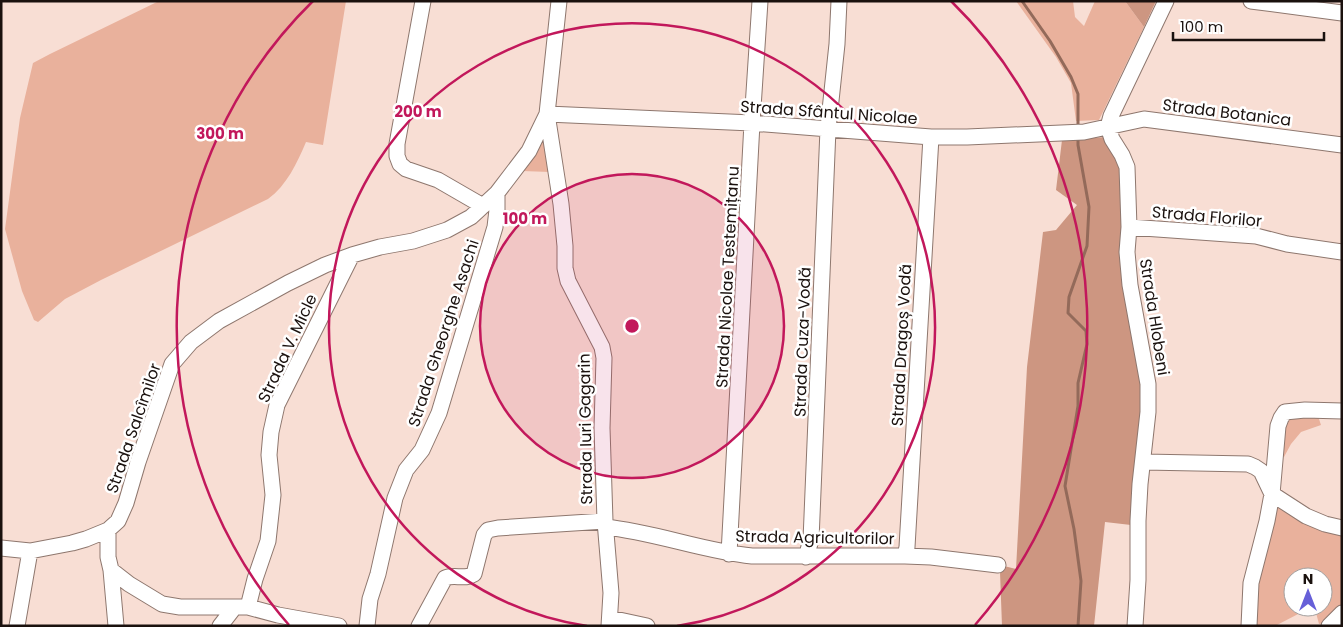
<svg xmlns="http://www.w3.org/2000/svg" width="1343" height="627" viewBox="0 0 1343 627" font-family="Poppins,sans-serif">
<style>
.green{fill:#e9b19c;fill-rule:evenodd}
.forest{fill:#cd9681}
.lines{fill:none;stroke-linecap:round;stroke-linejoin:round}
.stream{stroke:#936a5a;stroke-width:3}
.minor-casing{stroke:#8e776e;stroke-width:17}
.minor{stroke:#fff;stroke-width:15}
.ring{fill:none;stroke:#c2185b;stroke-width:2.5}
.labels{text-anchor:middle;stroke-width:5;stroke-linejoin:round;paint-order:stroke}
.street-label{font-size:16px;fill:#1a110e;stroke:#fff}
.centre{fill:#c2185b;stroke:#fff;stroke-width:2.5}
.ring-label{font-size:15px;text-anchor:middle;font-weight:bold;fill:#c2185b;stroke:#fff;stroke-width:5;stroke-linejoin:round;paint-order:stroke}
</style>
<rect width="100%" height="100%" fill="#f8ded4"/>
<path class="green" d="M 159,1 L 346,1 L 323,145 L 306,142 C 297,163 287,185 268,199 L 101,280 L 65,299 L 38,322 L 34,320 L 22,291 L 5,229 L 20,118 L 33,63 L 50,54 Z
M 1016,1 L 1073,1 L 1075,17 L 1084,26 L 1095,1 L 1125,1 L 1144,27 L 1099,120 L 1076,121 L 1071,83 L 1056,57 Z
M 541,140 L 547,142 L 550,172 L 522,171 Z
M 1317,413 L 1321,425 L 1301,432 L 1291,444 L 1284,457 L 1282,456 L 1283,425 L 1291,418 Z
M 1283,506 L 1342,531 L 1342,610 L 1329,621 L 1319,624 L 1315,609 L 1304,611 L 1275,626 L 1253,626 L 1254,580 L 1272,513 L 1277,508 ZM 1293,577 L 1323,577 L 1323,607 L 1293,607 Z"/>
<path class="forest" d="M 1125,1 L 1156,1 L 1144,27 Z
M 1106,137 L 1120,163 L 1144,393 L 1131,525 L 1105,522 L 1094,626 L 1002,626 L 1000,572 L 1004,566 L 1016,569 L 1027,367 L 1043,232 L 1056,230 L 1077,205 L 1056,190 L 1062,140 Z"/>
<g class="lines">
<path class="stream" d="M 1022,1 L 1050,41 L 1071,77 L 1078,94 L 1078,127
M 1078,136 L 1078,145 L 1089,207 L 1087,246 L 1069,297 L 1068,313 L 1086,331 L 1087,344 L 1078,383 L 1078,406 L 1065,486 L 1074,529 L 1081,581 L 1078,626"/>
<defs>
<path id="minor" d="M 423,1 L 397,144 L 397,156 L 400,164 L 406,169 L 438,180 L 483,206
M 559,1 L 547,114 L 561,204 L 565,246 L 565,268 L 568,281 L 602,347 L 604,358 L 602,428 L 605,521 L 611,593 L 609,626
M 1251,1 L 1342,13
M 1129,227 L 1256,236 L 1287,244 L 1342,252
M 1144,462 L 1248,464 L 1255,467 L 1261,471 L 1272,494 L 1306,516 L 1325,524 L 1342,528
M 605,527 C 655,532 702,551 752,556 L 905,556 L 931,557 L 998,565
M 108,530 L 108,557 L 111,570 L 129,584 L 162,604 L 180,607 L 248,607 L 278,615 L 339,626
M 1,548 L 30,551 L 72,543 L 86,539 L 108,530 L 118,521 L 126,503 L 138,462 L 172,364 L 191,342 L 219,321 L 288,283 L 325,265 L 352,255 L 380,247 L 413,241 L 447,230 L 471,217 L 497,193 L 529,151 L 547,114 L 752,123 L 931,137 L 967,137 L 1084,132 L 1144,119 L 1342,145
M 729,554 L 752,123 L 760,1
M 905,556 L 907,547 L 931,137
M 806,557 L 811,540 L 828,129 L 837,44 L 839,1
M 111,570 L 116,626
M 248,607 L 255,579 L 268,541 L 273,495 L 269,455 L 271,432 L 277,405 L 352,255
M 610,618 L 647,626
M 17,626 L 30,551
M 220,626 L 234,608
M 367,626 L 370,599 L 378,574 L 395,498 L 406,470 L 422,450 L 439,413 L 495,227 L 497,210 L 497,193
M 419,626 L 445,578 C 454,574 465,580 474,574 L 484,535 L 488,530 L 498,528 L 605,521
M 1135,626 L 1138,580 L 1138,521 L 1140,484 L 1148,412 L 1148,384 L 1130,285 L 1127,252 L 1129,227 L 1127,167 L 1122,155 L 1112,139 L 1108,127 L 1111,116 L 1166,1
M 1249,626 L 1251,583 L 1267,521 L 1272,494 L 1278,426 L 1281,418 L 1285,412 L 1305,410 L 1342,411
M 1329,626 L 1342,613"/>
</defs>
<use href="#minor" class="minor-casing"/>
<use href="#minor" class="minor"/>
</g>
<circle cx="632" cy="326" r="152" fill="#c2185b" fill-opacity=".12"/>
<g class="ring">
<circle cx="632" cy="326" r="152"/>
<path d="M587 626A303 303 0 1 1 677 626"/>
<path d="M289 625A455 455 0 0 1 313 1M951 1A455 455 0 0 1 975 625"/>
</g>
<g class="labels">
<g class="street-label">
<text transform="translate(829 112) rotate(4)" y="6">Strada Sfântul Nicolae</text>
<text transform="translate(1227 112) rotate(7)" y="6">Strada Botanica</text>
<text transform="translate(1207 216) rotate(5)" y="6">Strada Florilor</text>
<text transform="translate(727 277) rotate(-87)" y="6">Strada Nicolae Testemițanu</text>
<text transform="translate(1155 317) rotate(81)" y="6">Strada Hlobeni</text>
<text transform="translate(443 333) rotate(-72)" y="6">Strada Gheorghe Asachi</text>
<text transform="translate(802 342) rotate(-88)" y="6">Strada Cuza-Vodă</text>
<text transform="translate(901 345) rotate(-87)" y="6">Strada Dragoș Vodă</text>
<text transform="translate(287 348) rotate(-65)" y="6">Strada V. Micle</text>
<text transform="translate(133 428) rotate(-71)" y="6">Strada Salcîmilor</text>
<text transform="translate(585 429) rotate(-91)" y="6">Strada Iuri Gagarin</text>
<text transform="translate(815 537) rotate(1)" y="6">Strada Agricultorilor</text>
</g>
</g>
<circle cx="632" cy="326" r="8" class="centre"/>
<g class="ring-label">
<text x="418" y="117">200 m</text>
<text x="220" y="139">300 m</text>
<text x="525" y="224">100 m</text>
</g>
<rect width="1343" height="627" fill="none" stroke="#1a110e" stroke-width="5"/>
<g transform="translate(1308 592)"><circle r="24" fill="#ffffff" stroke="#a3a09f"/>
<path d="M0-4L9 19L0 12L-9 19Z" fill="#665fd8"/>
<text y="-8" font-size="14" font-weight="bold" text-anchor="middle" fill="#1a110e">N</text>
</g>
<path d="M1173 32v8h151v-8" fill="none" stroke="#1a110e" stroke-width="2.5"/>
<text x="1180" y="32" font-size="15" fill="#1a110e" stroke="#ffffff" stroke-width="4" paint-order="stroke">100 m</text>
</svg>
